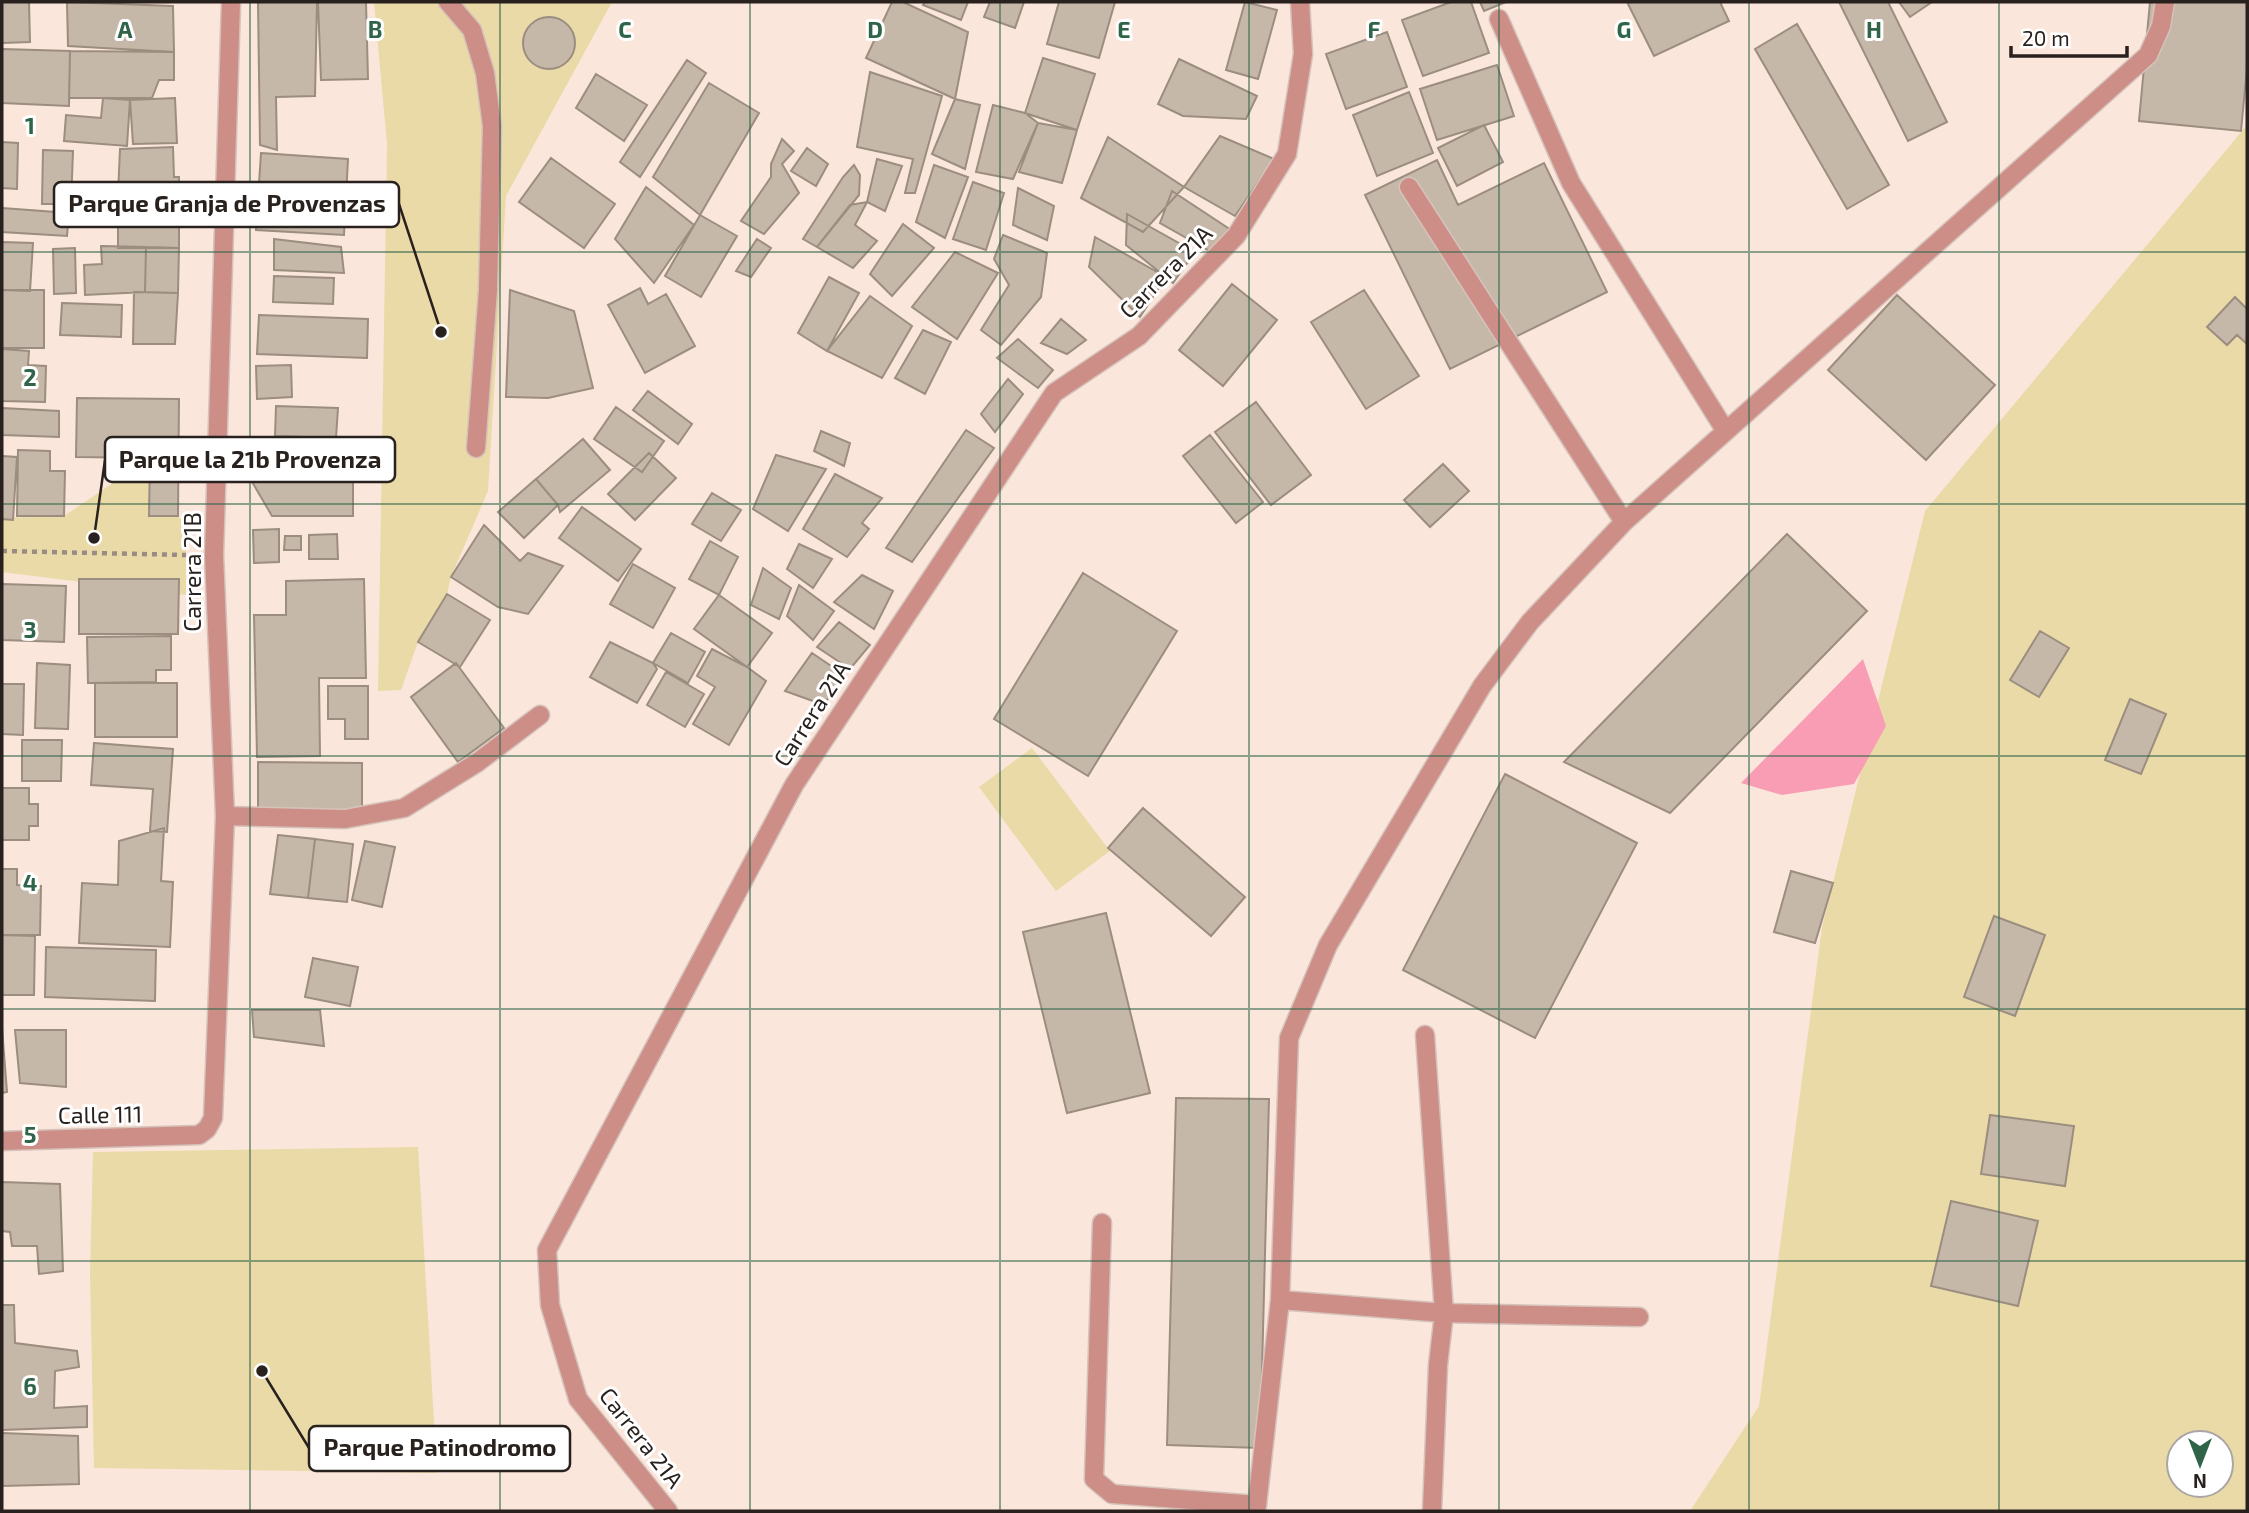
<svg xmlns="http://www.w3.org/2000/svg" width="2249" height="1513" viewBox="0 0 2249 1513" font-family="'Exo 2',sans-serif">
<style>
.green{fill:#eadaa7;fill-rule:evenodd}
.water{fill:#f89db4}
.building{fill:#c6b8a9;stroke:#9b8d7f;stroke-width:2}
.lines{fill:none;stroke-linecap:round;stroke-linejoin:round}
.lane-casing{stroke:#d5c3ba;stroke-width:21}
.street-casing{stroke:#d5c3ba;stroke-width:21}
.path{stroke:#9a8c84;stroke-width:4.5;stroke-dasharray:5 5;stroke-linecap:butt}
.lane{stroke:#cd8e88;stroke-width:18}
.street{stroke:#cd8e88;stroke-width:18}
.grid{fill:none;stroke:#2f6449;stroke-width:2;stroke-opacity:0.55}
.labels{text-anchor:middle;stroke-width:6;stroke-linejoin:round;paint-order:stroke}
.street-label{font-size:23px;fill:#28211d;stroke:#fff}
.grid-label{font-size:23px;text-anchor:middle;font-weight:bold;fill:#2f6449;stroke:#fff;stroke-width:6;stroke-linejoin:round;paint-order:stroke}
.leader{fill:none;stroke:#28211d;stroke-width:2.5}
.callout-dot{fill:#28211d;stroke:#fff;stroke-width:2.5}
.callout{fill:#fff;stroke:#28211d;stroke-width:2.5}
.callout-label{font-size:24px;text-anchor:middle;font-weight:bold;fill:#28211d}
</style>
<rect width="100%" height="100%" fill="#fbe6dc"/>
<path class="green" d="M 374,2 L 612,2 L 506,196 L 488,491 L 451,577 L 447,594 L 418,642 L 401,690 L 378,691 L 387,144 Z
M 2247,125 L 2247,1511 L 1690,1511 L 1759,1406 L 1822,927 L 1925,511 ZM 2179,1443 L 2221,1443 L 2221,1485 L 2179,1485 Z
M 150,458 L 178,516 L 186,525 L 186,595 L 2,572 L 2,518 L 64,516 Z
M 1032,748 L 1110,851 L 1056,891 L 979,787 Z
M 418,1147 L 437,1473 L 94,1468 L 90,1274 L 93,1152 Z"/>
<path class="water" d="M 1863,659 L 1886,726 L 1854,784 L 1782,795 L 1741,783 Z"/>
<path class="building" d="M 2,2 L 29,2 L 30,42 L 2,43 Z
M 67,2 L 173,6 L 174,52 L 68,46 Z
M 258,2 L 317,2 L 315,96 L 276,97 L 277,150 L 260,145 Z
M 318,2 L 366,2 L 368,79 L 321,80 Z
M 892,2 L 903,2 L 968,32 L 955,99 L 866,58 Z
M 925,2 L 968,2 L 961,20 L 923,5 Z
M 990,2 L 1024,2 L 1015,28 L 984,17 Z
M 1059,2 L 1115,2 L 1099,58 L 1047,44 Z
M 1245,2 L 1277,10 L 1258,79 L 1226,70 Z
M 1451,2 L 1471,2 L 1489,53 L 1423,76 L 1402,20 Z
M 1480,2 L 1506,2 L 1484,11 Z
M 1627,2 L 1720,2 L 1729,21 L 1654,56 Z
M 1839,2 L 1888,2 L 1947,122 L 1908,141 Z
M 1899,2 L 1932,2 L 1910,17 Z
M 2150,2 L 2247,2 L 2247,68 L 2241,131 L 2139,121 Z
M523 43a26 26 0 1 1 52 0a26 26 0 1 1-52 0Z
M 1797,24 L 1889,185 L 1847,209 L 1755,49 Z
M 1387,32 L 1407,87 L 1346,109 L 1326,54 Z
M 2,49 L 70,51 L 69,106 L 2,103 Z
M 70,51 L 174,52 L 174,80 L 159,80 L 152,98 L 69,98 Z
M 1043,58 L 1095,74 L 1077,130 L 1025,113 Z
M 1179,59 L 1257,96 L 1246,119 L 1183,116 L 1158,104 Z
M 687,60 L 706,73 L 640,177 L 620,162 Z
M 1497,65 L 1514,116 L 1437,140 L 1420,89 Z
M 870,72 L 942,96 L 915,193 L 905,193 L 913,159 L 857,147 Z
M 596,74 L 647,105 L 624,141 L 576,108 Z
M 709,83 L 759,113 L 700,215 L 653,177 Z
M 1409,92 L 1433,153 L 1377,176 L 1353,115 Z
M 103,98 L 130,100 L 127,146 L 64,141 L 66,115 L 101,118 Z
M 175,98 L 177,143 L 133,144 L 130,100 Z
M 955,99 L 980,105 L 965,169 L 932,154 Z
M 993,105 L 1025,113 L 1038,123 L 1013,179 L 976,172 Z
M 1038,123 L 1077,130 L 1062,183 L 1019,172 Z
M 1484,125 L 1503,162 L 1457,186 L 1438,148 Z
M 1220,136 L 1274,159 L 1235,216 L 1184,187 Z
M 1108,137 L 1184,187 L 1143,232 L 1081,198 Z
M 782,139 L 794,151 L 782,164 L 799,193 L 764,234 L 741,221 L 771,177 L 771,164 Z
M 2,142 L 18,143 L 17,189 L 2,188 Z
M 173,147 L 174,177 L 179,177 L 179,196 L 118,195 L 120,149 Z
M 807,148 L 828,164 L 816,186 L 791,171 Z
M 43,150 L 73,151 L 71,204 L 42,204 Z
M 261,153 L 348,159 L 344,235 L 256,230 Z
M 551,158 L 615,204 L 584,248 L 519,202 Z
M 877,159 L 902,166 L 885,211 L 867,202 Z
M 1437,160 L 1458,205 L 1544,163 L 1607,292 L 1450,369 L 1365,195 Z
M 854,165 L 860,175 L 859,195 L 817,247 L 803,239 L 843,177 Z
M 934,165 L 968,177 L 945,238 L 916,222 Z
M 973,182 L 1004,193 L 986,250 L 953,239 Z
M 646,187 L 694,225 L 654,283 L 615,239 Z
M 1018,188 L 1054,206 L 1047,240 L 1013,225 Z
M 1172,191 L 1231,230 L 1213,253 L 1160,223 Z
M 118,195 L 179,196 L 179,248 L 118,248 Z
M 867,202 L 855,225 L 877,241 L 853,268 L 817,247 L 850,205 Z
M 2,208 L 69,213 L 67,236 L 2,232 Z
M 1127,214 L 1195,252 L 1173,283 L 1126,245 Z
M 700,215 L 737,236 L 701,297 L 665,276 Z
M 903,224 L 934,248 L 892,296 L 870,274 Z
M 1003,235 L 1047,253 L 1041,297 L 1001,345 L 981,330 L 1009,285 L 994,259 Z
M 1095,237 L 1166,277 L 1140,317 L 1089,267 Z
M 274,239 L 341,247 L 344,273 L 274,270 Z
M 757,239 L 771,248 L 751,277 L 736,271 Z
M 2,242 L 33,243 L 30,291 L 2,290 Z
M 101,246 L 146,247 L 145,292 L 85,295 L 84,265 L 102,264 Z
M 146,247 L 179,248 L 178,293 L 145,292 Z
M 75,248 L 76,293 L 54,294 L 53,249 Z
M 955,252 L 998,273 L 957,339 L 912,307 Z
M 274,276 L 334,278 L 333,304 L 273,302 Z
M 829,277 L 859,293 L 827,351 L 798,333 Z
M 1232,284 L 1277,320 L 1223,386 L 1179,350 Z
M 640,288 L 648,304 L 666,294 L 695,346 L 645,373 L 608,305 Z
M 2,290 L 44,290 L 44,348 L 2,348 Z
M 510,290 L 574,311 L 593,388 L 548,398 L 506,397 Z
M 1364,290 L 1419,376 L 1366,409 L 1311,322 Z
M 134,292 L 178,293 L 175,344 L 133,344 Z
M 1897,295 L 1995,385 L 1926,460 L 1828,370 Z
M 870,296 L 912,326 L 882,378 L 827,351 Z
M 2235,297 L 2247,309 L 2247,344 L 2237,335 L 2227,345 L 2207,327 Z
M 62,303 L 122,305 L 121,337 L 60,335 Z
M 259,315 L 368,319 L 367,358 L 257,354 Z
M 1061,319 L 1086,340 L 1067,354 L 1041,343 Z
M 923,330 L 951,342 L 925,394 L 895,378 Z
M 1018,339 L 1053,370 L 1038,388 L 997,358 Z
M 2,349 L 29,351 L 28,365 L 46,366 L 45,402 L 2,401 Z
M 291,365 L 292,397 L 257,399 L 256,366 Z
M 1008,379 L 1023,394 L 995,432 L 981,414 Z
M 648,391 L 692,424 L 678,444 L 633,410 Z
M 77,398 L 179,399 L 178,516 L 149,516 L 150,458 L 76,457 Z
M 1256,402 L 1311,475 L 1271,505 L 1215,432 Z
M 276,406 L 338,408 L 336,438 L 275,436 Z
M 616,407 L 664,441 L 642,472 L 594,439 Z
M 2,408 L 59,411 L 59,437 L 2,435 Z
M 966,430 L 994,448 L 912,562 L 886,548 Z
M 821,431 L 850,443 L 844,466 L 814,451 Z
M 1210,435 L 1263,502 L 1236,523 L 1183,456 Z
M 583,439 L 610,470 L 560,512 L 558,505 L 536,479 Z
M 251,444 L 297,445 L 297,474 L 353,474 L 353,516 L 272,516 L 251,480 Z
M 18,450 L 50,451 L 50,471 L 65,471 L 64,516 L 17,516 Z
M 649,453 L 676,478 L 635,520 L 608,494 Z
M 776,455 L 826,469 L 788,531 L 753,509 Z
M 2,456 L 17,457 L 13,520 L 2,519 Z
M 1443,464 L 1469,491 L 1430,527 L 1404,500 Z
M 835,474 L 882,498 L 862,523 L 869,529 L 847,557 L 803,529 Z
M 536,479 L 558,505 L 524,538 L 498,512 Z
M 712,493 L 741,510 L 721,541 L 692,524 Z
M 582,507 L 641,549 L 618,581 L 559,538 Z
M 484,525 L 520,561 L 528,553 L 563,566 L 528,614 L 498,607 L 451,577 Z
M 279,529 L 279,562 L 254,563 L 253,530 Z
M 337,534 L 338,559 L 309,559 L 309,535 Z
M 1787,534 L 1867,611 L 1670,813 L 1564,762 Z
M 285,536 L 301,536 L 301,550 L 284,550 Z
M 710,541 L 738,557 L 719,595 L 689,579 Z
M 799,544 L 832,559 L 813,588 L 787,569 Z
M 633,564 L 675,588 L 653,628 L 610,604 Z
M 763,568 L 791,588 L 779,619 L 751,605 Z
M 1083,573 L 1177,631 L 1088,776 L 994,719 Z
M 862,575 L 893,591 L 874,629 L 834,602 Z
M 79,579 L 179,579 L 178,634 L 79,634 Z
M 364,579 L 366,678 L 319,678 L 320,756 L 257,757 L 254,615 L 286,615 L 286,581 Z
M 2,584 L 66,586 L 64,642 L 2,640 Z
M 799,585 L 834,611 L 813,640 L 787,616 Z
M 447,594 L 490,620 L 460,667 L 418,642 Z
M 719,595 L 772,633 L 747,667 L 694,629 Z
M 839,622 L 870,645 L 850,669 L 817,647 Z
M 2040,631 L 2069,648 L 2039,697 L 2010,680 Z
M 671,633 L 705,652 L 688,683 L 653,663 Z
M 171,636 L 171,670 L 156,670 L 156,682 L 88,683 L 87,637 Z
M 610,642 L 653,663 L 657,669 L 637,703 L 590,677 Z
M 712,649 L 747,667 L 766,681 L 729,745 L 693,724 L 715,687 L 697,676 Z
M 812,653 L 843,674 L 824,705 L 785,691 Z
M 37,663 L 70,665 L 68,729 L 35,728 Z
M 456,663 L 504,728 L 458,762 L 411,697 Z
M 666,672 L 704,694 L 685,727 L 647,705 Z
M 95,683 L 177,683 L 177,737 L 95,737 Z
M 2,684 L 24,684 L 23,735 L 2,734 Z
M 328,686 L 368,686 L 368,739 L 345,739 L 345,719 L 328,719 Z
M 2130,699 L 2166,714 L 2141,774 L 2105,760 Z
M 22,740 L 62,740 L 61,781 L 22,781 Z
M 94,743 L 173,749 L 167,832 L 150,831 L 153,789 L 91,785 Z
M 258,762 L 362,763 L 362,813 L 258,813 Z
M 1505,774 L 1637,843 L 1535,1038 L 1403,970 Z
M 2,788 L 29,788 L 29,804 L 38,804 L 38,826 L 29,826 L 29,840 L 2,840 Z
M 1143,808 L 1245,897 L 1211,936 L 1108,848 Z
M 164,828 L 161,881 L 173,882 L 170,947 L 79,943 L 82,883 L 118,885 L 119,841 Z
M 278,835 L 315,839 L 308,898 L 270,894 Z
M 315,839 L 353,844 L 347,902 L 308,898 Z
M 365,841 L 395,847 L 382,907 L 352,900 Z
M 2,869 L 17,869 L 17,885 L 41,886 L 40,935 L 2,935 Z
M 1791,871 L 1833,883 L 1815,943 L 1774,932 Z
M 1106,913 L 1150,1093 L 1067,1113 L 1023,932 Z
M 1994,916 L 2045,935 L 2015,1016 L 1964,997 Z
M 2,935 L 35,936 L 34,995 L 2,995 Z
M 46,947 L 156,950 L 155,1001 L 45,997 Z
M 313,958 L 358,967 L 350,1006 L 305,997 Z
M 252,1010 L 320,1010 L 324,1046 L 254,1037 Z
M 2,1028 L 7,1092 L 2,1093 Z
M 15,1030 L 66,1030 L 66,1087 L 20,1083 Z
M 1176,1098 L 1269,1099 L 1260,1448 L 1167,1445 Z
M 1990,1115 L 2074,1126 L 2065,1186 L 1981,1174 Z
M 2,1182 L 60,1184 L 63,1271 L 39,1274 L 37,1246 L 12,1246 L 10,1232 L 2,1231 Z
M 1951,1201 L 2038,1221 L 2018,1306 L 1931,1286 Z
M 2,1305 L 14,1305 L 15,1343 L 77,1351 L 79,1367 L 55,1371 L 54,1408 L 87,1406 L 87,1427 L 2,1430 Z
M 2,1433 L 78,1436 L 79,1484 L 2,1486 Z"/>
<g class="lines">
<defs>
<path id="lane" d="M 225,816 L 345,819 L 404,808 L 478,762 L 540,715
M 1102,1223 L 1094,1479 L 1112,1494 L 1257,1505"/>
<path id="street" d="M 448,2 L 472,30 L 485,73 L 492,126 L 488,290 L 476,448
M 1499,19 L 1571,183 L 1725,430
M 1409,187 L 1624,522
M 1425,1035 L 1444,1313 L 1639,1317
M 2,1141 L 199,1135 L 207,1129 L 213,1118 L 225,816 L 214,555 L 231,2
M 1280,1300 L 1444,1313 L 1438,1365 L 1432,1511
M 668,1511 L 578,1399 L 550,1305 L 547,1250 L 794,785 L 1054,393 L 1139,336 L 1236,236 L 1287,154 L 1303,54 L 1300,2
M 1253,1511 L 1257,1505 L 1280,1300 L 1289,1038 L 1328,945 L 1482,686 L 1530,622 L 1624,522 L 2148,55 L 2161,26 L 2165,2"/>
</defs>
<use href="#lane" class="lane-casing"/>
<use href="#street" class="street-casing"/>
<path class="path" d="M 2,551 L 186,555"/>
<use href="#lane" class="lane"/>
<use href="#street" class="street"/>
</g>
<path class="grid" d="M 250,2 L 250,1511M 500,2 L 500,1511M 750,2 L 750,1511M 1000,2 L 1000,1511M 1249,2 L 1249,1511M 1499,2 L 1499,1511M 1749,2 L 1749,1511M 1999,2 L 1999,1511M 2,252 L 2247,252M 2,504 L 2247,504M 2,756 L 2247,756M 2,1009 L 2247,1009M 2,1261 L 2247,1261"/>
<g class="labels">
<g class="street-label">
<text transform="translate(1166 272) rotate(-45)" y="8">Carrera 21A</text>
<text transform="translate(193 572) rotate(-90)" y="8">Carrera 21B</text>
<text transform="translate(812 714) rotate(-57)" y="8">Carrera 21A</text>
<text transform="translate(100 1115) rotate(-1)" y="8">Calle 111</text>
<text transform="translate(641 1438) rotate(52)" y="8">Carrera 21A</text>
</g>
</g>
<g class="grid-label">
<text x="125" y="38">A</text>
<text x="375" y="38">B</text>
<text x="625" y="38">C</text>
<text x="875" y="38">D</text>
<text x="1124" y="38">E</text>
<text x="1374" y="38">F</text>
<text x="1624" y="38">G</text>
<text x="1874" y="38">H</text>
<text x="30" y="134">1</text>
<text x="30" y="386">2</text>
<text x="30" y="638">3</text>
<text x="30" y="891">4</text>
<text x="30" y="1143">5</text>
<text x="30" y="1395">6</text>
</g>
<path class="leader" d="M441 332L399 204M94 538L105 460M262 1371L309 1448"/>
<g class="callout-dot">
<circle cx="441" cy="332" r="7"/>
<circle cx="94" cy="538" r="7"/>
<circle cx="262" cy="1371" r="7"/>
</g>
<g class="callout">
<rect x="54" y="182" width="345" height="45" rx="7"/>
<rect x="105" y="437" width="290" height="45" rx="7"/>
<rect x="309" y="1426" width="261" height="45" rx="7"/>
</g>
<g class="callout-label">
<text x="227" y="212">Parque Granja de Provenzas</text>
<text x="250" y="468">Parque la 21b Provenza</text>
<text x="440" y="1456">Parque Patinodromo</text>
</g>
<rect width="2249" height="1513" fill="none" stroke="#28211d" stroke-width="7"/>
<g transform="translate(2200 1464) rotate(180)"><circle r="33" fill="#ffffff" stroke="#a9a6a5" stroke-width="2"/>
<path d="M0-5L12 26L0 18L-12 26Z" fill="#2f6449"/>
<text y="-10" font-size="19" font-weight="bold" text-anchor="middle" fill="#28211d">N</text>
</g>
<path d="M2011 46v10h116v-10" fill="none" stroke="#28211d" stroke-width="3.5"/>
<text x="2022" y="46" font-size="21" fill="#28211d" stroke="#ffffff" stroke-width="5" paint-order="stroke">20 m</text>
</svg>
